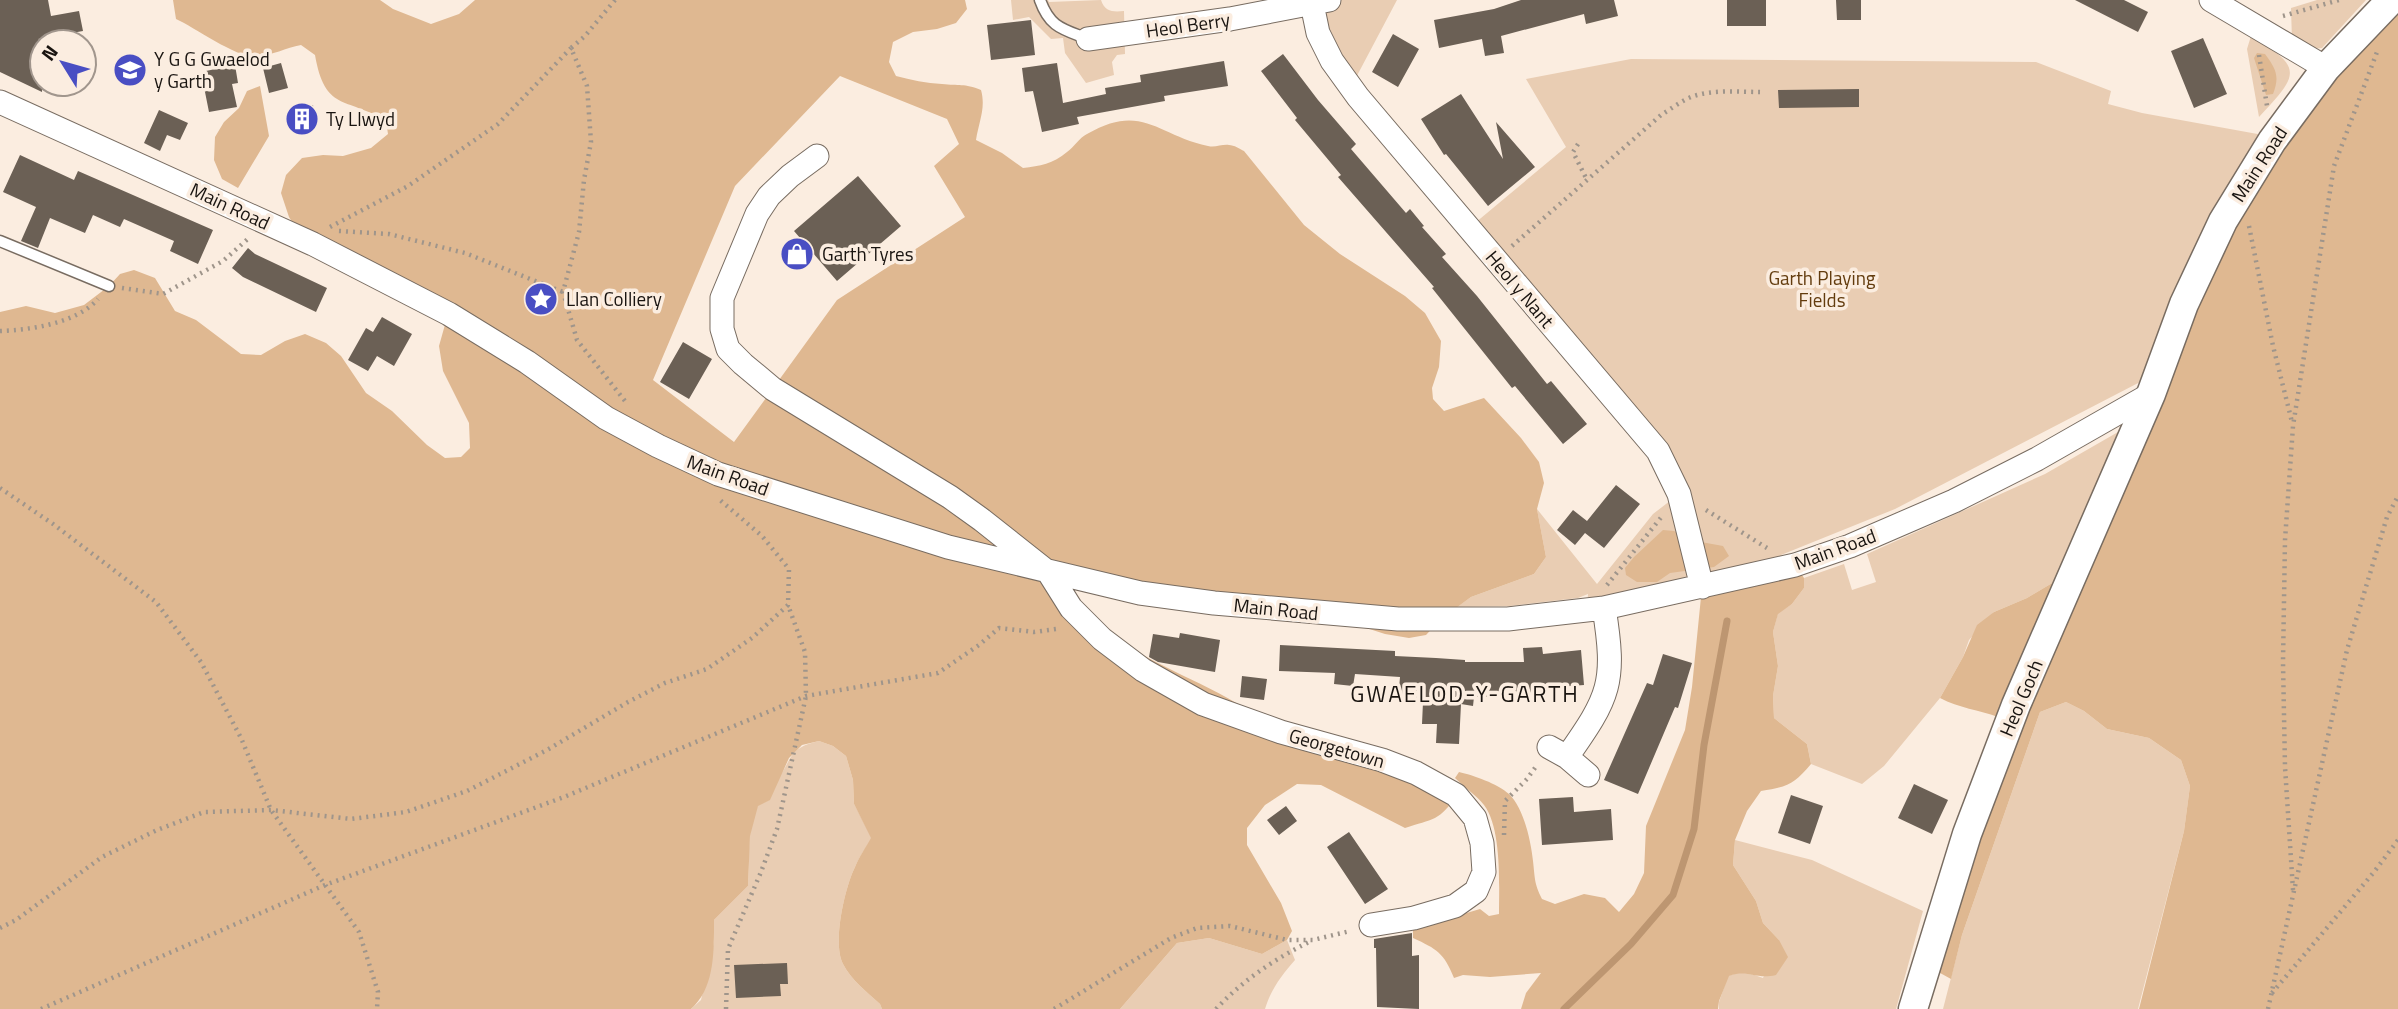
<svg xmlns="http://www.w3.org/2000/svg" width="2398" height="1009" viewBox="0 0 2398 1009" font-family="'Titillium Web',sans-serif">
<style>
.green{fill:#e9cdb3}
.forest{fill:#dfb891;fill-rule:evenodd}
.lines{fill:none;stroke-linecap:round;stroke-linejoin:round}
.stream{stroke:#bd9671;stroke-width:7}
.building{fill:#6b6055}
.service-casing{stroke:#786c61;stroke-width:13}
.minor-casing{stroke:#786c61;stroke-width:25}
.tertiary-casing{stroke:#786c61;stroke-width:31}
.path{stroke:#9f958b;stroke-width:4.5;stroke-dasharray:2 5;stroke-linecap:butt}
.service{stroke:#fff;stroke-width:10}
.minor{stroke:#fff;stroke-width:23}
.tertiary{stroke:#fff;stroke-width:28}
.labels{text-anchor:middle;stroke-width:7;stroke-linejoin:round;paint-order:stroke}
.street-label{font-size:19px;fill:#191410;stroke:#fbede0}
.poi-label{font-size:19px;fill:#191410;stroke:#fbede0;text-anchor:start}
.park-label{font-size:19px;fill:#633c0e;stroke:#fbede0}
.quarter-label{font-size:23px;letter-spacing:2px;fill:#191410;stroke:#fbede0}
</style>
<rect width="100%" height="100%" fill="#fbede0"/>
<path class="green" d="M 1011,0 L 1048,0 L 1049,2 L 1101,0 C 1105,12 1113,12 1124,11 L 1125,54 L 1117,55 L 1112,62 L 1114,75 L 1086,83 L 1065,53 L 1063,38 L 1051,39 L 1029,17 L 1013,20 Z
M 1329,0 L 1397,0 L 1351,87 L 1318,33 Z
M 2317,0 L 2366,0 L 2322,48 L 2311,49 L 2292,41 L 2291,8 Z
M 2251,36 C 2305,68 2298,75 2259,117 L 2247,49 Z
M 1631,59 L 2036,62 L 2111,91 L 2108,104 L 2142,113 L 2263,135 L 2142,381 L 1895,509 L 1781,555 L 1795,565 L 1587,610 L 1588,594 L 1578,598 L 1510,606 L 1457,607 L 1471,597 L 1534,574 L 1546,557 L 1537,509 L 1597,584 L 1653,514 L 1679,494 L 1469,228 L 1566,147 L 1526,79 Z
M 2125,428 L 2059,579 L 2027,598 L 1994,612 L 1969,640 L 1963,657 L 1940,698 L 1884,766 L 1862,784 L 1811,764 L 1807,744 L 1774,718 L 1773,696 L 1778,666 L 1773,632 L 1778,613 L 1792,604 L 1804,588 L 1804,578 L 1844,564 L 1852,590 L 1876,582 L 1867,554 L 2045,474 Z
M 2066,702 L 2084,711 L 2107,729 L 2149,738 L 2181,760 L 2190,786 L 2184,831 L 2138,1009 L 1943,1009 L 1962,935 L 2040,712 Z
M 819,741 L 833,746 L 846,756 L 853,780 L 854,804 L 872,838 C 866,848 859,857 855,867 C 845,887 832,943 843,964 C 851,980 867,992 880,1004 L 882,1009 L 691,1009 L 701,1000 L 714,942 L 714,920 L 748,886 C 750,860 746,829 758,805 C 763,796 772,788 778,779 C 793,757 789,748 819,741 Z
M 1735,840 L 1812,860 L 1923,911 L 1896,1009 L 1719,1009 L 1719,1002 L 1728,976 L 1743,971 L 1763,978 L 1779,940 L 1763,923 L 1756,901 L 1733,865 Z
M 1209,938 L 1262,954 L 1287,940 L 1295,960 C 1282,975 1271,989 1265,1009 L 1120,1009 L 1177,943 Z"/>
<path class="forest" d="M 173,0 L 380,0 L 393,9 L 431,24 L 459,14 L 475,0 L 965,0 L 967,9 L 956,23 L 937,29 L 913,32 L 893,42 L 889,62 L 896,76 C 911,80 926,83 942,84 C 959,86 964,83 981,90 C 986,108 979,121 976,140 L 1002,153 L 1023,168 C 1040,166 1053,164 1067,152 C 1074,147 1079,138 1087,134 C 1142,102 1157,135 1208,146 C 1215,148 1222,144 1229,145 C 1234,145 1240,149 1244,151 L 1304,225 L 1340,254 L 1405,296 L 1425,313 L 1441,341 L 1439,367 L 1432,388 L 1433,399 L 1444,411 L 1484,398 L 1521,438 L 1539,462 L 1544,483 L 1537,509 L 1546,557 L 1534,574 L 1471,597 L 1441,619 L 1426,635 L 1409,638 L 1385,634 L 1323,614 L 1051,574 C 1070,593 1096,624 1117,639 C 1163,671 1219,687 1263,721 L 1456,795 C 1441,821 1432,819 1405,828 L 1321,785 L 1297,784 L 1265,805 L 1247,828 L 1247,845 L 1281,903 L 1292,931 L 1287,940 L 1262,954 L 1209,938 L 1177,943 L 1120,1009 L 882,1009 L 880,1004 C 867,992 851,980 843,964 C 832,943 845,887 855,867 C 859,857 866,847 871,838 L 854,804 L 853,780 L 846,756 L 833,746 L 819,741 L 802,745 L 789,758 L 770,800 L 758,806 L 750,836 L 748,886 L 714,920 C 714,951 715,988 691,1009 L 0,1009 L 0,312 L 26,306 L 55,313 L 84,305 L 109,286 L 120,274 L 134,270 L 155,278 L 175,311 L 196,320 L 241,354 L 261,355 L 285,341 L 305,334 L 326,343 L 341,356 L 366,393 L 392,411 L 427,445 L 445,458 L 461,457 L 470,448 L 469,423 L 443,371 L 439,346 L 448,314 L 304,241 L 289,217 L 281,193 L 286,175 L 302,158 L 323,155 L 343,156 L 371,148 L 388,134 L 386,121 C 345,96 325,112 315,55 L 301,45 C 286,48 272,55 257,57 C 240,60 194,27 176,19 ZM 840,76 L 947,119 L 959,144 L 934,166 L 965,217 L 837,300 L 734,442 L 653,380 L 735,186 Z
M 2398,9 L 2398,1009 L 2139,1009 L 2184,831 L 2190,786 L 2181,760 L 2149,738 L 2107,729 L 2084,711 L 2066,702 L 2040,712 L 1962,935 L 1951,979 L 1931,968 L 1959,869 L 2205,269 L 2285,130 Z
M 2257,53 L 2265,54 C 2276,69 2280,76 2273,94 L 2266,95 L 2254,58 Z
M 260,86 L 269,136 L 238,188 L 222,179 L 214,160 L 215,137 L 224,122 L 239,108 L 247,91 Z
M 1663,530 L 1674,531 L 1690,540 L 1723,546 L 1729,556 L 1714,567 L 1670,573 L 1657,582 L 1637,582 L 1626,575 L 1625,568 L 1634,557 Z
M 1795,565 L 1804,578 L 1804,588 L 1792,604 L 1778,614 L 1773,632 L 1778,666 L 1773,696 L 1774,718 L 1807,744 L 1811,764 C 1794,784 1788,787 1761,791 L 1747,811 L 1735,840 L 1733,865 L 1756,901 L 1763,923 L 1779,940 L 1788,957 L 1776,975 C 1755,980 1749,969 1729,976 L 1719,1001 L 1718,1009 L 1521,1009 L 1526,993 L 1541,973 L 1490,977 L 1463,975 L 1454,978 C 1444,953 1437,949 1413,938 L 1413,929 L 1480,909 L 1489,916 L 1499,914 C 1499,884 1502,829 1484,805 C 1476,795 1464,787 1455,778 L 1459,772 C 1473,775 1498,784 1509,794 C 1524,808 1531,842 1533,861 C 1535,878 1534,883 1542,899 L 1555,904 L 1584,894 L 1605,898 L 1619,912 L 1634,894 L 1644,873 L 1646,826 L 1685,730 L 1692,687 L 1702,587 Z
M 2059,579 L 1998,717 C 1979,710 1959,708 1940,698 L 1963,657 L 1977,625 L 1994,612 L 2027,598 Z"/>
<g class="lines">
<path class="stream" d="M 1564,1009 L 1631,944 L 1673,895 L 1694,829 L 1704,745 L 1727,621"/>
</g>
<path class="building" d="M 0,0 L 48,0 L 51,16 L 79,11 L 83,31 L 38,39 L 42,41 L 42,92 L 0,72 Z
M 1521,0 L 1614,0 L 1618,16 L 1586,24 L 1584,14 L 1501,36 L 1504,53 L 1485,56 L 1482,39 L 1439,48 L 1434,20 L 1494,9 Z
M 1727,0 L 1766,0 L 1766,26 L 1727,26 Z
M 1836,0 L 1861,0 L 1861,20 L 1837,20 Z
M 2075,0 L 2124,0 L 2148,12 L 2138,32 Z
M 1031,20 L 1035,55 L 991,60 L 987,25 Z
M 1393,34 L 1419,49 L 1398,87 L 1372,72 Z
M 2203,38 L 2227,94 L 2194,108 L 2171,51 Z
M 1283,54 L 1318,100 L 1356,144 L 1351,149 L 1406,213 L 1410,209 L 1424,226 L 1422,227 L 1446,254 L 1442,257 L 1477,296 L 1547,384 L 1551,381 L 1587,424 L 1563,444 L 1515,386 L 1512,388 L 1432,288 L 1434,287 L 1338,177 L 1341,175 L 1295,120 L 1297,118 L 1261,71 Z
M 1224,61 L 1228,86 L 1164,96 L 1165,101 L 1077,117 L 1079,124 L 1042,132 L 1033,91 L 1025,92 L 1022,68 L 1057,63 L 1063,103 L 1106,94 L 1105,88 L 1141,82 L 1140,75 Z
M 281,63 L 288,88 L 269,93 L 263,68 Z
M 235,65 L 238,83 L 232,84 L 237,107 L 209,112 L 201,72 Z
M 1859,89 L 1859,107 L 1779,108 L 1778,90 Z
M 1461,94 L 1503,159 L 1496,122 L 1535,167 L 1488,206 L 1446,154 L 1444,155 L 1421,119 Z
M 313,105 L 316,125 L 292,129 L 288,110 Z
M 159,110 L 188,123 L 180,140 L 167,135 L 160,151 L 144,143 Z
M 20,155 L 74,180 L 78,171 L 213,230 L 198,264 L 170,251 L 174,241 L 124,219 L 120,227 L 93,215 L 85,233 L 50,218 L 38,248 L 21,241 L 36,207 L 3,192 Z
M 858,176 L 901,226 L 837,281 L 794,231 Z
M 248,248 L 255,254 L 327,288 L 316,312 L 243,277 L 232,268 Z
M 382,317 L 412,334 L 394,366 L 377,356 L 368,371 L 348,360 L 366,328 L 373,332 Z
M 683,342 L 712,359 L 689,399 L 660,382 Z
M 1616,485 L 1640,504 L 1604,548 L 1585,533 L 1575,545 L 1557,530 L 1573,510 L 1587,521 Z
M 1180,633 L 1220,640 L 1215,672 L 1158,662 L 1149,657 L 1153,634 L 1179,638 Z
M 1280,645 L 1395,651 L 1395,656 L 1436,658 L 1465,660 L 1465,662 L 1524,662 L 1523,648 L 1542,647 L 1543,654 L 1581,650 L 1584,685 L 1544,688 L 1544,692 L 1518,693 L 1518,697 L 1474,697 L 1473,706 L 1461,704 L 1459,744 L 1436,743 L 1437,724 L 1422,724 L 1423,702 L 1398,701 L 1400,677 L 1355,674 L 1353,686 L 1334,684 L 1335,673 L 1279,671 Z
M 1663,654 L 1692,663 L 1678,708 L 1675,707 L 1638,794 L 1604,780 L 1647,683 L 1653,685 Z
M 1242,676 L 1267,679 L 1264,700 L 1240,697 Z
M 1914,784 L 1948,800 L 1932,834 L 1898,818 Z
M 1791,795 L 1823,806 L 1810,844 L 1778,833 Z
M 1573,797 L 1574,812 L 1611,809 L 1613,840 L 1542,845 L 1539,799 Z
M 1286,806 L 1297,821 L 1279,835 L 1267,820 Z
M 1349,832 L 1388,889 L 1365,904 L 1327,847 Z
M 1412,933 L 1412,956 L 1419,955 L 1419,1009 L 1377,1007 L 1376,948 L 1374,948 L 1374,939 Z
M 787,963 L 788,984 L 780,984 L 781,996 L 736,998 L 734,965 Z"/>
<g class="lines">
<defs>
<path id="service" d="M 1040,0 C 1050,28 1063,29 1088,39
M 0,241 L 109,286"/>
<path id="minor" d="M 2211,0 L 2326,68
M 1312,4 L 1318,33 L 1332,61 L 1358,97 L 1658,451 L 1679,494 L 1702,587
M 1088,39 L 1230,19 L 1329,0
M 0,102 L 313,244 L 449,314 L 527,362 L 606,418 L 658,446 L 718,474 L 948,547 L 1140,593 L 1214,603 L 1398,619 L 1508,619 L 1604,608 L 1795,565 L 1850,546 L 1954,501 L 2037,459 L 2151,394
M 817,156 L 790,176 L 769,196 L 757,214 L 722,298 L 722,329 L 728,349 L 743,364 L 773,389 L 950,497 L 982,520 L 1049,573 L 1071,608 L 1102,639 L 1143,670 L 1203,704 L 1281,732 L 1382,760 L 1416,773 L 1456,795 L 1475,818 L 1482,843 L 1484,872 L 1476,891 L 1455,906 L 1414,918 L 1371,925
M 1549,747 L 1567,757 L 1588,775
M 1567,757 C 1610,696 1616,683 1604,608"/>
<path id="tertiary" d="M 1913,1009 L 1967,834 L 2016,705 L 2151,394 L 2184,304 L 2223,221 L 2272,141 L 2326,68 L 2391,0"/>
</defs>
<use href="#service" class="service-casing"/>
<use href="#minor" class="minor-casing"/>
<use href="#tertiary" class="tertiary-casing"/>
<path class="path" d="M 615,0 L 585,36 L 571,48 L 587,86 L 591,142 L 584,180 L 579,232 L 563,292 L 577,340 L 625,401
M 2283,16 L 2339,0
M 2259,55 L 2267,106
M 1578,144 L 1573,152 L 1587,180
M 2249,226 L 2273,346 L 2292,422
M 330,227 L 408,186 L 498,124 L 571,48
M 339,231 L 389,234 L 465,253 L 563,292
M 1512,246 L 1661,115 C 1671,109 1681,101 1691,97 C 1712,89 1739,92 1761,92
M 122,288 L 163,294 L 223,261 L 250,237
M 0,331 C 31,330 77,323 98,299
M 0,488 L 53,524 L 156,602 L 201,662 L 241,738 L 271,810 L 359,932 L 378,992 L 377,1009
M 1706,510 L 1767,548
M 1607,585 L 1663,515
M 1504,835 L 1505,801 L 1527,779 L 1537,765
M 2293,890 L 2285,767 L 2283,662 L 2285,540 L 2293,426 L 2334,166 L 2377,52
M 0,928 L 16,920 L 102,857 L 157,830 L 204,812 L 271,810 L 351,819 L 406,812 L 467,791 L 547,750 L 628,702 L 665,683 L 707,669 L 752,638 L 788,605 L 789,569 L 762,536 L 720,500
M 2272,993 L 2374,872 L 2398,840
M 41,1009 L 325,885 L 564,797 L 806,696 L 938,673 L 979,645 L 999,628 L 1034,632 L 1056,629 L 1058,626
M 726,1009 L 728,949 L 761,872 L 777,829 L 806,696 L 805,652 L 788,605
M 1054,1009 L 1171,938 L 1197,928 L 1230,926 L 1287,940 L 1313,940 L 1350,931
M 1216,1009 C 1243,980 1276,958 1311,941
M 2268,1009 L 2347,650 L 2387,517 L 2398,496"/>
<use href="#service" class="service"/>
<use href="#minor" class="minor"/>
<use href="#tertiary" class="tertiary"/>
</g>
<defs>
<symbol id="school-disc" viewBox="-11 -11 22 22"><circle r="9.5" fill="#494ec3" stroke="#fbede0"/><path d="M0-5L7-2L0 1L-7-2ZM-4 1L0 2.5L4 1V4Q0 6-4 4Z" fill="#fff"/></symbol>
<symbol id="building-disc" viewBox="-11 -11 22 22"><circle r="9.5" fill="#494ec3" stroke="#fbede0"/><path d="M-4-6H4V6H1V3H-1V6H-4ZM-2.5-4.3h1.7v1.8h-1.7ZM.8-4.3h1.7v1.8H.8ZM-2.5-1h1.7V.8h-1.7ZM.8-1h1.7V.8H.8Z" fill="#fff"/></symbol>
<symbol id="shop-disc" viewBox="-11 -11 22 22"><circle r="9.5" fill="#494ec3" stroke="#fbede0"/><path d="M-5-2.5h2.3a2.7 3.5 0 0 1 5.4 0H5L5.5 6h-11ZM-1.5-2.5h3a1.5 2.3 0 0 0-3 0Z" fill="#fff"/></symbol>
<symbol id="sight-disc" viewBox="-11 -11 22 22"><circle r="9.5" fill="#494ec3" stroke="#fbede0"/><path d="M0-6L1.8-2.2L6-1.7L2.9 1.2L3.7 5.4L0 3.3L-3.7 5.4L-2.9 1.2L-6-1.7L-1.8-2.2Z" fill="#fff"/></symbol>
</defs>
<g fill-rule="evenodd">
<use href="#school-disc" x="111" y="51" width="38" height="38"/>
<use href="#building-disc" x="283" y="100" width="38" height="38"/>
<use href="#shop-disc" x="778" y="235" width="38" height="38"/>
<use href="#sight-disc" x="522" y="280" width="38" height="38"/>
</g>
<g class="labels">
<g class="street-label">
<text transform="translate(1188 25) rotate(-8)" y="7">Heol Berry</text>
<text transform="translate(2259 164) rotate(-57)" y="7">Main Road</text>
<text transform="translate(230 206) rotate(25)" y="7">Main Road</text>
<text transform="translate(1520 289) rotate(50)" y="7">Heol y Nant</text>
<text transform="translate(728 475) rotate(20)" y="7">Main Road</text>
<text transform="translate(1835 549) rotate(-20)" y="7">Main Road</text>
<text transform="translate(1276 609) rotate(6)" y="7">Main Road</text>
<text transform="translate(2021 698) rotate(-67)" y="7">Heol Goch</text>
<text transform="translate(1337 748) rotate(16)" y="7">Georgetown</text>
</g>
<g class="poi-label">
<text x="154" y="66">Y G G Gwaelod<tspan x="154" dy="22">y Garth</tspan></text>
<text x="326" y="126">Ty Llwyd</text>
<text x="822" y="261">Garth Tyres</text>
<text x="566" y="306">Llan Colliery</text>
</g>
<g class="park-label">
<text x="1822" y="285">Garth Playing<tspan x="1822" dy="22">Fields</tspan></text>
</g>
<g class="quarter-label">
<text x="1465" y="702">GWAELOD-Y-GARTH</text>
</g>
</g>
<g transform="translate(63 63) rotate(307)"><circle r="33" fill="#fbede0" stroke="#a1968d" stroke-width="2"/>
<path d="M0-5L12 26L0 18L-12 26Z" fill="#494ec3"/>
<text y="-10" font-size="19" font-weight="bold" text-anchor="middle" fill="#191410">N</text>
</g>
</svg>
